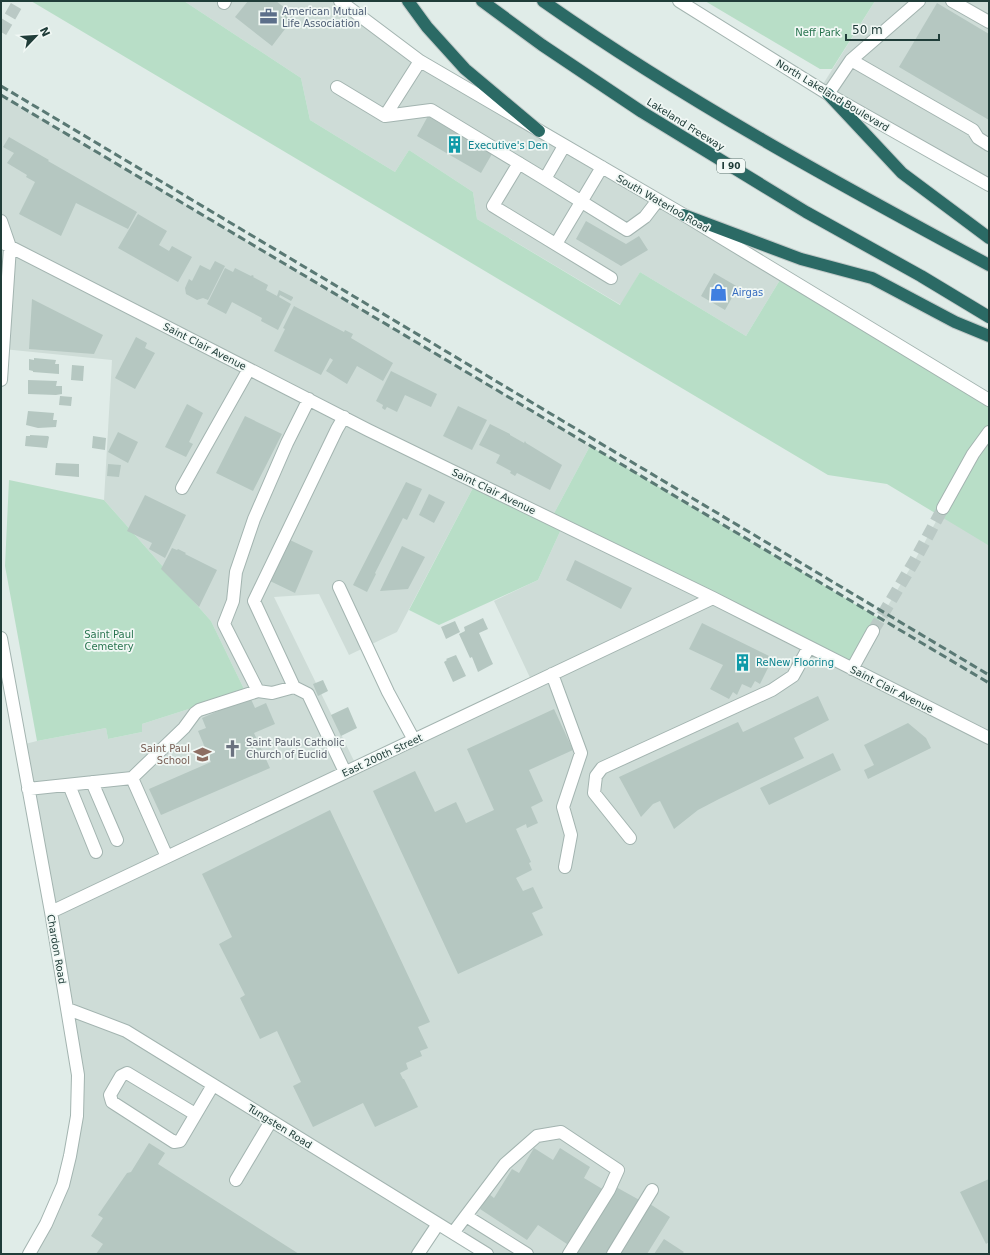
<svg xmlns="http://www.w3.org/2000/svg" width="990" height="1255" viewBox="0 0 990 1255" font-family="'DejaVu Sans',sans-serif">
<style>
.built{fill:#cedcd7}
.green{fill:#b8dec7}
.building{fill:#b5c7c1}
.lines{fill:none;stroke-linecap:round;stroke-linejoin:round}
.minor-tunnel{stroke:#bac9c5;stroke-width:12;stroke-dasharray:12 6;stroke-linecap:butt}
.minor-casing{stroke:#a3b4b0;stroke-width:14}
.highway-casing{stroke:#c1c9c8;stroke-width:14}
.minor{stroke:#fff;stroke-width:12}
.highway{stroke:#2b6a65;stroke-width:12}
.rail{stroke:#5a7974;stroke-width:3;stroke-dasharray:8 4;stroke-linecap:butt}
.labels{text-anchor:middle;stroke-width:3.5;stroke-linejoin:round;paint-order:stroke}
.shield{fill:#f1f8f5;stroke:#5f7571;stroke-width:1}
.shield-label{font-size:9px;font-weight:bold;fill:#203d39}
.service-label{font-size:10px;fill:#4e5e75;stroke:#f1f8f5;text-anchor:start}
.park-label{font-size:10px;fill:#297550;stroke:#f1f8f5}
.street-label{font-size:10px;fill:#203d39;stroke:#f1f8f5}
.culture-label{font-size:10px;fill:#0d838f;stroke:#f1f8f5;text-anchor:start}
.shop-label{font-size:10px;fill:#366cbe;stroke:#f1f8f5;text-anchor:start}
.worship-label{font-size:10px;fill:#5b616d;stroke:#f1f8f5;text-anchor:start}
.education-label{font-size:10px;fill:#785e54;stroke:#f1f8f5;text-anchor:end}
</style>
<rect width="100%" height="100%" fill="#e0ece8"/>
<path class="built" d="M 184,1 L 340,1 L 420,61 L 783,275 L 746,336 L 640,272 L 621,305 L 477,219 L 473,192 L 409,150 L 395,172 L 310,120 L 301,78 Z
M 875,1 L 989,1 L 989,185 L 820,89 Z
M 1,95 L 590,446 L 551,519 L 476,482 L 397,632 L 349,655 L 319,594 L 274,597 L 357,767 L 533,684 L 494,601 L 538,580 L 563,525 L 873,631 L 915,560 L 951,494 L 989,432 L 989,1254 L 487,1254 L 438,1224 L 412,1254 L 29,1254 L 63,1185 L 78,1075 L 21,745 L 37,741 L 106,728 L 108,739 L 142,732 L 142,724 L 245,691 L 211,621 L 104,500 L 112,360 L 3,349 L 10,247 L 1,221 Z"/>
<path class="green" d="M 31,1 L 184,1 L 301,78 L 310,120 L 395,172 L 409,150 L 473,192 L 477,219 L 620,305 L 640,272 L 746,336 L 783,275 L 989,400 L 989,544 L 988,545 L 887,484 L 828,475 Z
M 705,1 L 875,1 L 832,69 L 820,69 Z
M 590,446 L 880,619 L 852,669 L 563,525 L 538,580 L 439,625 L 409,610 L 476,482 L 551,519 Z
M 9,480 L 104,500 L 211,621 L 245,691 L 142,724 L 142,732 L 108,739 L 106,728 L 37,741 L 5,566 Z"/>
<path class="building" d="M 248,1 L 276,1 L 295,16 L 272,46 L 235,17 Z
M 937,3 L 989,34 L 989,120 L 899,67 Z
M 428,116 L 492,154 L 481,173 L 417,136 Z
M 9,137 L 49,160 L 48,161 L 137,212 L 128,229 L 76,203 L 61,236 L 19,214 L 35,182 L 26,177 L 27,175 L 7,163 L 14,153 L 3,147 Z
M 138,214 L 167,231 L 159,245 L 169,251 L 172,246 L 192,257 L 178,282 L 118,248 Z
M 586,221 L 626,244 L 639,236 L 648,250 L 621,266 L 576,239 Z
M 215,261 L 225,266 L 208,300 L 203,298 L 197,300 L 186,294 L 185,288 L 189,279 L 192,281 L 200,265 L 210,270 Z
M 225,268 L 233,272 L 235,268 L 251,276 L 252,275 L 254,276 L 253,277 L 268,285 L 266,290 L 277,296 L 279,290 L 293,297 L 293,298 L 291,301 L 280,295 L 279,297 L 291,304 L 278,330 L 261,321 L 262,318 L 232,302 L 226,314 L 207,304 Z
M 714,273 L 738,287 L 725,310 L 701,296 Z
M 32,299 L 103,335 L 94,354 L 29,349 Z
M 294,306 L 344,332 L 345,330 L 353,334 L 351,338 L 393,363 L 383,381 L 357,366 L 347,384 L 326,371 L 333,360 L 330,358 L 321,375 L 274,351 L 285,329 L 283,328 Z
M 136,337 L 147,343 L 145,348 L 155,353 L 135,389 L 115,378 Z
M 34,358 L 56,360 L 55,364 L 59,364 L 59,374 L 33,372 L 33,371 L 29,370 L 29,359 L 34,360 Z
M 72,365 L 84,366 L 83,381 L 71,380 Z
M 391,371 L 437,394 L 431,407 L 405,395 L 397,412 L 387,407 L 385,410 L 382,408 L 383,405 L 376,401 Z
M 28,380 L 57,381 L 56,386 L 62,386 L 62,394 L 56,395 L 28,394 Z
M 60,396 L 72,397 L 71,406 L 59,405 Z
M 187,404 L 203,413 L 189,442 L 193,444 L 186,457 L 165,447 Z
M 458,406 L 487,420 L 472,450 L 443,436 Z
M 28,411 L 54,413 L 53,420 L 57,420 L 56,427 L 38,428 L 26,425 Z
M 245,416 L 282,434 L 253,491 L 216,473 Z
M 490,424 L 510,434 L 510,435 L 524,443 L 525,441 L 526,443 L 562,465 L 550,490 L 517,473 L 515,476 L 510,473 L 511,471 L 496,463 L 500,455 L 479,445 Z
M 118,432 L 138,442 L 128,463 L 108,452 Z
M 30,435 L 48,436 L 49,437 L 47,448 L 25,446 L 26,436 L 30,436 Z
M 93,436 L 106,438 L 105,450 L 92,448 Z
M 56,463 L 79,464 L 79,477 L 55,475 Z
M 108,464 L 121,465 L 119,477 L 107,476 Z
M 406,482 L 422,489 L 407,520 L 403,518 L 375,573 L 376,574 L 367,592 L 353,585 Z
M 429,494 L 445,502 L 434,523 L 419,515 Z
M 145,495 L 186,515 L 165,558 L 149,549 L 152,543 L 127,531 Z
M 290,540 L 313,551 L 295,593 L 270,581 Z
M 402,546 L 425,557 L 408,589 L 380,591 Z
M 172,548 L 177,550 L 178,549 L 186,553 L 185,554 L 217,570 L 199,607 L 161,569 Z
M 575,560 L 632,588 L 621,609 L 566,580 Z
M 483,618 L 488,629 L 479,633 L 493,664 L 478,672 L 472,657 L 470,658 L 459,634 L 465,631 L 464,627 Z
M 455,621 L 460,632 L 446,639 L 441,627 Z
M 702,623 L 773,658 L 760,684 L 755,681 L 751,688 L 742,684 L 737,695 L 733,692 L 729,699 L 710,689 L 723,665 L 689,649 Z
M 456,655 L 466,676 L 453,682 L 444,662 L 447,660 L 446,659 Z
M 323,680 L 328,691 L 318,696 L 313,684 Z
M 818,696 L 829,720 L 794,738 L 804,758 L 719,799 L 698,810 L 674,829 L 660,801 L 653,804 L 641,817 L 619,777 L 738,722 L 743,732 Z
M 250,697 L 255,708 L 266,703 L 275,724 L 254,733 L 270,768 L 161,815 L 149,789 L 211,762 L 198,731 L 206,728 L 202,718 Z
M 348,707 L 357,728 L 341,736 L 331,715 Z
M 554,709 L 573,750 L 529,770 L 543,801 L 531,807 L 538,823 L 527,828 L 526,824 L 516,829 L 531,862 L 529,863 L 532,870 L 516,878 L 523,891 L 533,887 L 543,908 L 532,913 L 543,935 L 458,974 L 373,791 L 415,771 L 435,812 L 456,802 L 466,823 L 494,810 L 467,749 Z
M 908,723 L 926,738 L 931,748 L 868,779 L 864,770 L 874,765 L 864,745 Z
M 833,753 L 841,770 L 769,805 L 760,788 Z
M 330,810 L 430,1022 L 418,1027 L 428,1048 L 420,1051 L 422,1056 L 406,1063 L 408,1069 L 400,1073 L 403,1079 L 404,1079 L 418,1107 L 375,1127 L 363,1103 L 313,1127 L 293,1086 L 301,1082 L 277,1031 L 260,1039 L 240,998 L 245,995 L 219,944 L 232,937 L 202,874 Z
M 149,1143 L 165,1153 L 158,1164 L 299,1254 L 96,1254 L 103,1244 L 91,1236 L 103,1218 L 98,1215 L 127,1173 L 131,1172 Z
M 534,1148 L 553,1160 L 560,1148 L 590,1167 L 584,1178 L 604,1190 L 570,1246 L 538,1225 L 527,1240 L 480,1209 L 489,1194 L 494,1198 L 512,1169 L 519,1173 Z
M 989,1179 L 989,1242 L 986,1244 L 960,1192 Z
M 616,1187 L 643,1202 L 611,1254 L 575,1254 Z
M 650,1204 L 670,1217 L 647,1254 L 618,1254 Z
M 664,1239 L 684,1252 L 682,1254 L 654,1254 Z"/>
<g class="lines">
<path class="minor-tunnel" d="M 1,32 L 19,1
M 873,631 L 915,560 L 943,508"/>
<defs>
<path id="minor" d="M 340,1 L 420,61 L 684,215 L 989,400
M 679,1 L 828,94 L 989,185
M 952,1 L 989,22
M 224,3 L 225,1
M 851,60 L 973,130 L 978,138 L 989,145
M 337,87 L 385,116 L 420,61
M 828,94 L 851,60 L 919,1
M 385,116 L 431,110 L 545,179 L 627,230 L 645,217 L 658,200
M 519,163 L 493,206 L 611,278
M 545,179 L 564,146
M 1,221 L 10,247 L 1,380
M 1,242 L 368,430 L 713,598 L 989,738
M 556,244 L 602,167
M 309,399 L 287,443 L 254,519 L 236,572 L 233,601 L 224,624 L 258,691 L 272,693 L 294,687 L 308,694 L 345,772
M 182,488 L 249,369
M 943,508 L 973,454 L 989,432
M 339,587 L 388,692 L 414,740
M 1,638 L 51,912 L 78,1075 L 77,1116 L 70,1156 L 63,1185 L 46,1224 L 29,1254
M 852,669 L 873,631
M 552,674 L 581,753 L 563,807 L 571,835 L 565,867
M 294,687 L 254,601 L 337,429 L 344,417
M 132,778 L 167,857
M 92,782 L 117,840
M 69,785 L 96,852
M 28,789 L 132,778 L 184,728 L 195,713 L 199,710 L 258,691
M 630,838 L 594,793 L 596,776 L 602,768 L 772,690 L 793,676 L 809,647
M 51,912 L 713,598
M 68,1009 L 126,1031 L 487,1254
M 195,1114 L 127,1073 L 121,1076 L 110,1095 L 112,1102 L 174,1142 L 180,1141 L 213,1085
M 236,1180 L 271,1121
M 466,1216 L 527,1254
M 453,1233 L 505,1164 L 537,1136 L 561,1132 L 618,1170 L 609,1190 L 569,1254
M 418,1254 L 438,1224
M 613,1254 L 652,1190"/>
<path id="highway" d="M 408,1 L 427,27 L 465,69 L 539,131
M 482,1 L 542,45 L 642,112 L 806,212 L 921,276 L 989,317
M 543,1 C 684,100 837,183 989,265
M 828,94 L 902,173 L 989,238
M 684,215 L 801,259 L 872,278 L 955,322 L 989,336"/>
</defs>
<use href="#minor" class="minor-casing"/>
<use href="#highway" class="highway-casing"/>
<use href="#minor" class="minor"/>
<use href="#highway" class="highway"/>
<path class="rail" d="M 1,86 L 989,675
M 1,95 L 989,683"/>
</g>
<defs>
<symbol id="office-bare" viewBox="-9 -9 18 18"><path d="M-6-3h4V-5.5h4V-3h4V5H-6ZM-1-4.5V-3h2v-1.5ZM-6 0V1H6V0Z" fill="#5c6f8a" stroke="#f1f8f5" stroke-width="2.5" paint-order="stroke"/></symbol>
<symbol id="building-bare" viewBox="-9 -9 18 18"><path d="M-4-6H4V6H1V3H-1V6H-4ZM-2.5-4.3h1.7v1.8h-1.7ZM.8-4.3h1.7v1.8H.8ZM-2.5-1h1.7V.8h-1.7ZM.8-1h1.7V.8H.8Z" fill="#0f9aa8" stroke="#f1f8f5" stroke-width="2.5" paint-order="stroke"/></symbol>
<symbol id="shop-bare" viewBox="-9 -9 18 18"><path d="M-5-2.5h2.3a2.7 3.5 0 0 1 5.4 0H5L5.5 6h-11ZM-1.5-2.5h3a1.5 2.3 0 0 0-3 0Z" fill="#3f7fe0" stroke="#f1f8f5" stroke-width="2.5" paint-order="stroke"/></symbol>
<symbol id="church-bare" viewBox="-9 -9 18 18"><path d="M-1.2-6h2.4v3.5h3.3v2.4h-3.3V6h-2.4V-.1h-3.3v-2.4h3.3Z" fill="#6b7280" stroke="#f1f8f5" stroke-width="2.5" paint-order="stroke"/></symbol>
<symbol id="school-bare" viewBox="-9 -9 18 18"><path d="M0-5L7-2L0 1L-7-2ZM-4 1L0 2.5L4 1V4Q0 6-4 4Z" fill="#8d6e63" stroke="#f1f8f5" stroke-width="2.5" paint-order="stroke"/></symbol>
</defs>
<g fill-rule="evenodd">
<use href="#office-bare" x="256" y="4" width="25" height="25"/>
<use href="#building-bare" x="442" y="132" width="25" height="25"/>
<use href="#shop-bare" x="706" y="280" width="25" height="25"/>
<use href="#building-bare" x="730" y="650" width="25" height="25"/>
<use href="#church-bare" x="220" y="736" width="25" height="25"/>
<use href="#school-bare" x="190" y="742" width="25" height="25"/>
</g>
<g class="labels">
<rect class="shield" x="717" y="159" width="28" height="14" rx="3"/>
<g class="shield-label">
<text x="731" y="169">I 90</text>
</g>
<g class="service-label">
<text x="282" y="15">American Mutual<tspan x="282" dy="12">Life Association</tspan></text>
</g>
<g class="park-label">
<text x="818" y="36">Neff Park</text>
<text x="109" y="638">Saint Paul<tspan x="109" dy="12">Cemetery</tspan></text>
</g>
<g class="street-label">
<text transform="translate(833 95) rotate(31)" y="4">North Lakeland Boulevard</text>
<text transform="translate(686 124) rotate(32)" y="4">Lakeland Freeway</text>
<text transform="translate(663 203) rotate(30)" y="4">South Waterloo Road</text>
<text transform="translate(205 346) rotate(27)" y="4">Saint Clair Avenue</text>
<text transform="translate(494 491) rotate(26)" y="4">Saint Clair Avenue</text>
<text transform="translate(892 689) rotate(27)" y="4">Saint Clair Avenue</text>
<text transform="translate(382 755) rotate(-25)" y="4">East 200th Street</text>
<text transform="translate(57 949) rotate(80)" y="4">Chardon Road</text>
<text transform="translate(280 1126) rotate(32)" y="4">Tungsten Road</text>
</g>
<g class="culture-label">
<text x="468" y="149">Executive's Den</text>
<text x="756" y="666">ReNew Flooring</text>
</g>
<g class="shop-label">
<text x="732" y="296">Airgas</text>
</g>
<g class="worship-label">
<text x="246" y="746">Saint Pauls Catholic<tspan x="246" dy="12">Church of Euclid</tspan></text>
</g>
<g class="education-label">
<text x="190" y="752">Saint Paul<tspan x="190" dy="12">School</tspan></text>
</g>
</g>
<rect width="990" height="1255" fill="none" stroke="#203d39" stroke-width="4"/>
<g transform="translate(36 36) rotate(65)" stroke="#f1f8f5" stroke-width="3" paint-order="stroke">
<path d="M0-3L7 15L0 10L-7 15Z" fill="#203d39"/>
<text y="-6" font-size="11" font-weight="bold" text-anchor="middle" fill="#203d39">N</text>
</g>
<path d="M846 34v6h93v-6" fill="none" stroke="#203d39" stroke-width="2"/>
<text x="852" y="34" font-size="12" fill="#203d39" stroke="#f1f8f5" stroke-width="3" paint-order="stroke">50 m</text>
</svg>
